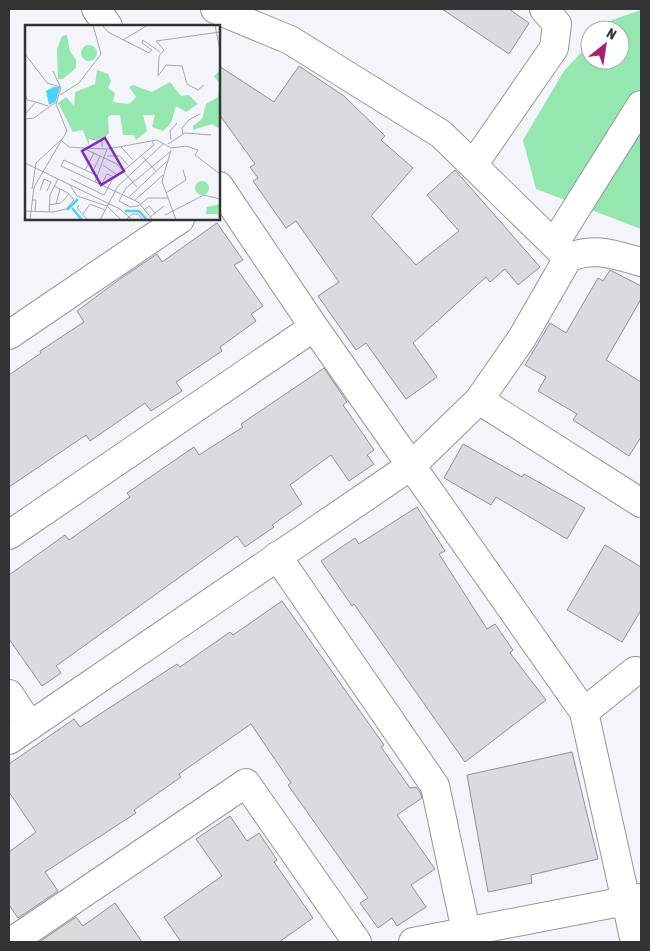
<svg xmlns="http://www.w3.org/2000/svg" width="650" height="951" viewBox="0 0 650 951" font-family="'Asap Condensed',sans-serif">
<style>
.green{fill:#94e8af}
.building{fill:#d9dbdf;stroke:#8f9195}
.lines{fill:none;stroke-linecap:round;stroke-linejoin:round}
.minor-casing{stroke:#94969a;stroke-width:30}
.minor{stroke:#fff;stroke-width:28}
.inset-river{fill:none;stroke:#4ad2f9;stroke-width:2.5}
.inset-road{fill:none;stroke:#a6a7ab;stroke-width:1}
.view{fill:#7b2cbf;fill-opacity:0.15;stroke:#7b2cbf;stroke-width:2.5}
.inset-edge{fill:none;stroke:#323335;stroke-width:2.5}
</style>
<rect width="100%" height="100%" fill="#f3f5fa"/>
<path class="green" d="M 641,10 L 641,229 L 536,189 L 523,140 L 564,71 L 590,43 L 590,60 L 620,60 L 620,30 L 602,30 L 612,20 Z"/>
<path class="building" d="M 442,9 L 509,9 L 529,23 L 509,54 Z
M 219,66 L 274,102 L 299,66 L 344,96 L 385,136 L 381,140 L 413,168 L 371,216 L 416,265 L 459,231 L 427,195 L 455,170 L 540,267 L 518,285 L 505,269 L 490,282 L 486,277 L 413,343 L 437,377 L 406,399 L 366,343 L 356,350 L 318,296 L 339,282 L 296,221 L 286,228 L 253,181 L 258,178 L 250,167 L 255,164 L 219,114 Z
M 217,223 L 243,260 L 234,265 L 263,306 L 251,314 L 256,321 L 220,347 L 222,351 L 176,382 L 182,391 L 151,411 L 145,403 L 90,441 L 86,435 L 9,487 L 9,375 L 41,353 L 40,351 L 84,322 L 77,311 L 120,279 L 157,254 L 162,262 Z
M 610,270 L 641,286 L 641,299 L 606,360 L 641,382 L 641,437 L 629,456 L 573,420 L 577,414 L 538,391 L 546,377 L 525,365 L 550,323 L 566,333 L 598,278 L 603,281 Z
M 324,368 L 347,402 L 343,405 L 374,450 L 367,455 L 374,464 L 349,481 L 331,455 L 290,485 L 302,504 L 272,525 L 274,527 L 245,547 L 237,536 L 56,666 L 61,673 L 42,686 L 9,639 L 9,575 L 65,535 L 69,540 L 130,497 L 127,493 L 194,447 L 199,455 L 243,427 L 241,424 Z
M 463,444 L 522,477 L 524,474 L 585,508 L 567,539 L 496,497 L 491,505 L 444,478 Z
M 417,507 L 445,551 L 439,554 L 487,629 L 495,624 L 513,650 L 510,653 L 546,700 L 465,762 L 354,604 L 352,606 L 321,561 L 355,538 L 359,544 Z
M 605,545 L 641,567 L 641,610 L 622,642 L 567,610 Z
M 282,601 L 384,745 L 381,747 L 410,788 L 416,787 L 420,792 L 422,798 L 397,815 L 435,869 L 411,885 L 426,907 L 397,926 L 392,918 L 378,928 L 360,903 L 368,898 L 288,785 L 291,783 L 251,724 L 179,774 L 181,777 L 134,810 L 136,813 L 45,872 L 58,891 L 18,918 L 9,905 L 9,852 L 36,832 L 9,792 L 9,764 L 74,719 L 80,727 L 177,664 L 180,667 L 230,632 L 233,635 Z
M 572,752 L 598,859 L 531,875 L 532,883 L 488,892 L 467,775 Z
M 230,816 L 247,841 L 259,833 L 277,860 L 274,862 L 313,918 L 279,942 L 181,942 L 164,917 L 222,876 L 196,839 Z
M 115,903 L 142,942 L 39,942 L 76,917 L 83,926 Z"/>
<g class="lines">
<defs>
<path id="minor" d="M 96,9 L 108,26
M 215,9 L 290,40 L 441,134 L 568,258 C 594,246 615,255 641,262
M 473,165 L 554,48 L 557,24 L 544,9
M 219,186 L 314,327 L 584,712 L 635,942
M 554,244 L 641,105
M 9,335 L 180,219
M 479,400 L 641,503
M 9,535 L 314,327
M 277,556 L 435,786 L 466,931
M 9,694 L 30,726
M 584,712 L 635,671
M 9,740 L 412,465 L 479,400 L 522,338 L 568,258
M 11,942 L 246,783 L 357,942
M 413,942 L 641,898"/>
</defs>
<use href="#minor" class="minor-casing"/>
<use href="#minor" class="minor"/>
</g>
<g transform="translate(25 25)">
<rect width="195" height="195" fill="#f3f5fa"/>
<path d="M 42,10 L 45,26 L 51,35 L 51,43 L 38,54 L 33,54 L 32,24 L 37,11 ZM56 28a8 8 0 1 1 16 0a8 8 0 1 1-16 0ZM 72,45 L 83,49 L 86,56 L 83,63 L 90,68 L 88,77 L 104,79 L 111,72 L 104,62 L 108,60 L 127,67 L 145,57 L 156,71 L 164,70 L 173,79 L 161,87 L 151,81 L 146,98 L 138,106 L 127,102 L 130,90 L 118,90 L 122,106 L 111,115 L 109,110 L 98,110 L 95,90 L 86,90 L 83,92 L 84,108 L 78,114 L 64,114 L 64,121 L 58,105 L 48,107 L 33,78 L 41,72 L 49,81 L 50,67 L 70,59 ZM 195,45 L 195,104 L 187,99 L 168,105 L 168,101 L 177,94 L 181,79 L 193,72 L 194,58 L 189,51 ZM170 163a7 7 0 1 1 14 0a7 7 0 1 1-14 0ZM 195,179 L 195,195 L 192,189 L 181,189 L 182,182 Z" fill="#94e8af"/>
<path d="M 28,62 L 35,62 L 31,76 L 24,80 L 21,66 Z" fill="#4ad2f9"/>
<path class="inset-river" d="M 47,183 L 57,195M 42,185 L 53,174M 100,186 L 114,186 L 122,195"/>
<path class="inset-road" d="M 77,0 L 83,7 L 124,28 L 127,25 L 117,18 L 118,15 L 135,27M 190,0 L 195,25M 98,15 L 123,0M 0,29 L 22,58 L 36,62 L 31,79 L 42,106 L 9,162 L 5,195M 28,46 L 35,61M 179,60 L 173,65 L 162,59 L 157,41 L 141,40 L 133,51 L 134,31 L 139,25 L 131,16 L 195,7M 0,68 L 2,75 L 11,77M 35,70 L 54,58 L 76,29 L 68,0M 0,89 L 11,77 L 23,81M 0,94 L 9,93 L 31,77M 158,109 L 157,103 L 164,95 L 175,89M 66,114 L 77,116 L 77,122M 146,115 L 145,106 L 152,98M 37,116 L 44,122 L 58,123 L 82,124 L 132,115 L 146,123 L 161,121 L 173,125 L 170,130 L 195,149M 143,119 L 160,108 L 186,110M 96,122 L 108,135M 58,123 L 92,139 L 112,162M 146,125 L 137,156 L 151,195M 115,129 L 131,146M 82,131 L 95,131 L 103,140M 0,138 L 95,184 L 107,195M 78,140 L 92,150M 60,145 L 69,128M 67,148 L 75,131M 73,151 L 39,135 L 36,141 L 113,177 L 128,195M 46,154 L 79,170 L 87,155 L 129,120 L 127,116M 70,157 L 82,124M 45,160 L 52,171 L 82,181 L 96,195M 76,160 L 82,149 L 89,152M 7,164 L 11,138 L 37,114M 15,165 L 19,154 L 26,157 L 22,166M 141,168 L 161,155 L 158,145M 103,173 L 141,137M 143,173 L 123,173 L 113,181 L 105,182 L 94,176 L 101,163 L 145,127M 7,175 L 11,175 L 10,186M 109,176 L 138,150M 31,179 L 35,164M 24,180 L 36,178 L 44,169M 54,180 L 52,183 L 63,195M 119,185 L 124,181 L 130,188M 0,186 L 28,187 L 41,184 L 49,175 L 43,168 L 29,161M 24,187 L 25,170 L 33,154M 58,189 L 65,179 L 80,185M 140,190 L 179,170 L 195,174M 125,192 L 139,181M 75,195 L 93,161 L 138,119M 101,195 L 107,189 L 113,189 L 118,195"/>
<path class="view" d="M 80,113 L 99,146 L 76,160 L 57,126 Z"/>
<rect width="195" height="195" class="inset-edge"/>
</g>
<rect width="650" height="951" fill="none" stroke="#323335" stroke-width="20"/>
<g transform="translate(605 45) rotate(30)"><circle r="24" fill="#ffffff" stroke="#adadae"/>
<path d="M0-4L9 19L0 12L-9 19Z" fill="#a7216b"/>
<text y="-8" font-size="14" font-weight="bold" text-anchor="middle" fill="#323335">N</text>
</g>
</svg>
